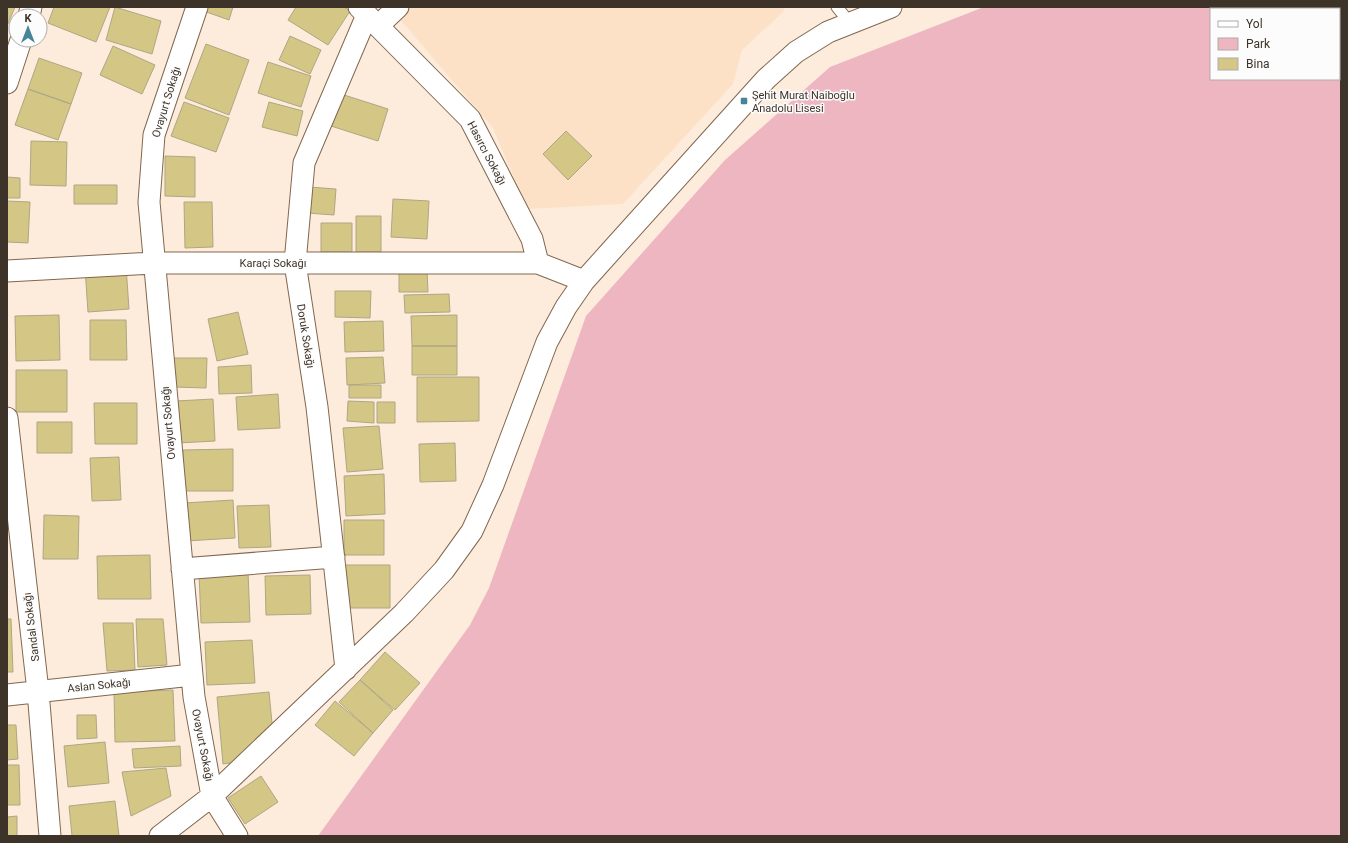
<svg xmlns="http://www.w3.org/2000/svg" width="1348" height="843" viewBox="0 0 1348 843" font-family="Roboto,sans-serif">
<style>
.built{fill:#fce1c6}
.green{fill:#edb6c1;fill-rule:evenodd}
.building{fill:#d4c685;stroke:#aea784}
.lines{fill:none;stroke-linecap:round;stroke-linejoin:round}
.service-casing{stroke:#80674f;stroke-width:13}
.minor-casing{stroke:#80674f;stroke-width:23}
.service{stroke:#fff;stroke-width:11}
.minor{stroke:#fff;stroke-width:21}
.poi-dot{fill:#468599;stroke:#fcfcfc;stroke-width:1.5}
.labels{text-anchor:middle;stroke-width:3;stroke-linejoin:round;paint-order:stroke}
.poi-label{font-size:11px;fill:#3e3329;stroke:#fcfcfc;text-anchor:start}
.street-label{font-size:11px;fill:#3e3329;stroke:#fcfcfc}
</style>
<rect width="100%" height="100%" fill="#fdecdb"/>
<path class="built" d="M 406,7 L 785,7 L 783,12 L 742,50 L 733,84 L 623,204 L 527,209 L 493,128 L 397,16 Z"/>
<path class="green" d="M 984,7 L 1341,7 L 1341,836 L 318,836 L 470,625 L 489,588 L 586,316 L 725,160 L 830,67 ZM 1211,9 L 1339,9 L 1339,79 L 1211,79 Z"/>
<path class="building" d="M 7,7 L 15,7 L 7,26 Z
M 54,7 L 110,7 L 96,42 L 48,23 Z
M 115,7 L 161,21 L 152,54 L 106,40 Z
M 199,7 L 233,7 L 229,20 L 198,9 Z
M 296,7 L 344,7 L 350,11 L 328,45 L 288,20 Z
M 290,36 L 321,50 L 310,74 L 279,60 Z
M 206,44 L 249,60 L 229,115 L 185,98 Z
M 113,46 L 155,65 L 142,94 L 100,75 Z
M 39,58 L 82,73 L 71,104 L 28,89 Z
M 268,62 L 311,76 L 301,107 L 258,93 Z
M 28,89 L 71,104 L 58,140 L 15,125 Z
M 341,94 L 388,109 L 378,141 L 331,126 Z
M 184,102 L 229,118 L 216,152 L 171,136 Z
M 269,102 L 303,111 L 297,136 L 262,127 Z
M 566,131 L 592,156 L 568,180 L 543,154 Z
M 31,141 L 67,142 L 66,186 L 30,185 Z
M 165,156 L 195,157 L 195,197 L 165,196 Z
M 7,177 L 20,178 L 20,198 L 7,198 Z
M 74,185 L 117,185 L 117,204 L 74,204 Z
M 309,187 L 336,189 L 334,215 L 307,213 Z
M 393,199 L 429,201 L 427,239 L 391,237 Z
M 7,201 L 30,202 L 28,243 L 7,242 Z
M 184,202 L 212,202 L 213,247 L 185,248 Z
M 356,216 L 381,216 L 381,252 L 356,252 Z
M 321,223 L 352,223 L 352,252 L 321,252 Z
M 126,266 L 129,309 L 88,312 L 85,268 Z
M 399,269 L 427,269 L 428,292 L 399,292 Z
M 335,291 L 371,291 L 370,318 L 335,317 Z
M 449,294 L 450,312 L 405,313 L 404,295 Z
M 238,312 L 248,354 L 217,361 L 208,319 Z
M 59,315 L 60,360 L 16,361 L 15,316 Z
M 457,315 L 457,346 L 412,346 L 411,316 Z
M 90,320 L 126,320 L 127,360 L 90,360 Z
M 383,321 L 384,351 L 345,352 L 344,322 Z
M 412,346 L 457,346 L 457,375 L 412,375 Z
M 383,357 L 385,383 L 347,385 L 346,358 Z
M 174,358 L 207,358 L 206,388 L 174,387 Z
M 251,365 L 252,393 L 219,394 L 218,367 Z
M 16,370 L 67,370 L 67,412 L 16,412 Z
M 417,377 L 479,377 L 479,421 L 417,422 Z
M 349,385 L 381,385 L 381,398 L 349,398 Z
M 278,394 L 280,428 L 238,430 L 236,397 Z
M 213,399 L 215,441 L 178,443 L 176,401 Z
M 348,401 L 374,402 L 374,423 L 347,421 Z
M 377,402 L 395,402 L 395,423 L 377,423 Z
M 94,403 L 137,403 L 137,444 L 95,444 Z
M 37,422 L 72,422 L 72,453 L 37,453 Z
M 379,426 L 383,469 L 347,472 L 343,428 Z
M 455,443 L 456,481 L 420,482 L 419,444 Z
M 233,449 L 233,491 L 183,491 L 183,450 Z
M 119,457 L 121,500 L 92,501 L 90,458 Z
M 384,474 L 385,514 L 346,516 L 344,476 Z
M 233,500 L 235,538 L 186,541 L 184,503 Z
M 269,505 L 271,547 L 239,548 L 237,506 Z
M 44,515 L 79,516 L 78,559 L 43,559 Z
M 344,520 L 384,520 L 384,555 L 344,555 Z
M 150,555 L 151,599 L 98,599 L 97,556 Z
M 344,565 L 390,565 L 390,608 L 344,608 Z
M 248,571 L 250,622 L 201,623 L 199,573 Z
M 310,575 L 311,614 L 266,615 L 265,576 Z
M 7,619 L 11,619 L 13,672 L 7,672 Z
M 136,619 L 163,619 L 167,665 L 138,667 Z
M 103,623 L 133,623 L 135,670 L 107,671 Z
M 252,640 L 255,683 L 207,685 L 205,642 Z
M 385,652 L 420,683 L 395,710 L 360,680 Z
M 360,680 L 393,710 L 373,733 L 339,702 Z
M 173,690 L 175,741 L 115,742 L 114,692 Z
M 269,692 L 273,733 L 245,761 L 223,764 L 217,697 Z
M 335,701 L 373,733 L 354,756 L 315,725 Z
M 77,715 L 96,715 L 97,738 L 77,739 Z
M 7,725 L 16,725 L 18,759 L 7,760 Z
M 105,742 L 109,783 L 68,787 L 64,746 Z
M 180,746 L 181,766 L 134,768 L 132,749 Z
M 7,765 L 19,765 L 20,805 L 7,805 Z
M 166,768 L 171,796 L 131,816 L 122,772 Z
M 261,776 L 278,802 L 245,824 L 228,798 Z
M 115,801 L 119,836 L 72,836 L 69,806 Z
M 17,816 L 17,836 L 7,836 L 7,817 Z"/>
<g class="lines">
<defs>
<path id="service" d="M 837,7 L 850,23"/>
<path id="minor" d="M 197,7 L 154,135 L 149,202 L 194,697 L 212,796 L 237,836
M 359,7 L 470,119 L 532,239 L 538,263 L 584,281
M 29,16 L 31,7
M 378,26 L 398,7
M 7,83 L 21,40
M 7,271 L 153,263 L 538,263
M 7,418 L 38,691 L 50,836
M 182,569 L 334,557
M 346,669 L 317,407 L 295,263 L 304,163 L 367,15
M 7,695 L 192,675
M 160,836 L 212,796 L 404,613 L 444,570 L 472,531 L 493,485 L 547,342 L 566,307 L 584,281 L 610,252 L 766,79 L 796,52 L 828,32 L 891,7"/>
</defs>
<use href="#service" class="service-casing"/>
<use href="#minor" class="minor-casing"/>
<use href="#service" class="service"/>
<use href="#minor" class="minor"/>
</g>
<rect class="poi-dot" x="740" y="97" width="8" height="8" rx="2"/>
<g class="labels">
<g class="poi-label">
<text x="752" y="99">Şehit Murat Naiboğlu<tspan x="752" dy="13">Anadolu Lisesi</tspan></text>
</g>
<g class="street-label">
<text transform="translate(166 102) rotate(-73)" y="4">Ovayurt Sokağı</text>
<text transform="translate(487 153) rotate(62)" y="4">Hasırcı Sokağı</text>
<text x="273" y="267">Karaçi Sokağı</text>
<text transform="translate(306 336) rotate(81)" y="4">Doruk Sokağı</text>
<text transform="translate(168 423) rotate(-95)" y="4">Ovayurt Sokağı</text>
<text transform="translate(31 627) rotate(-97)" y="4">Sandal Sokağı</text>
<text transform="translate(99 685) rotate(-6)" y="4">Aslan Sokağı</text>
<text transform="translate(203 745) rotate(79)" y="4">Ovayurt Sokağı</text>
</g>
</g>
<rect width="1348" height="843" fill="none" stroke="#3e3329" stroke-width="16"/>
<rect x="1210" y="8" width="130" height="72" fill="#fcfcfc" stroke="#b0aca8"/>
<rect x="1218" y="21" width="20" height="6" fill="#ffffff" stroke="#b0aca8"/>
<text x="1246" y="28" font-size="12" fill="#3e3329">Yol</text>
<rect x="1218" y="38" width="20" height="12" fill="#edb6c1" stroke="#b0aca8"/>
<text x="1246" y="48" font-size="12" fill="#3e3329">Park</text>
<rect x="1218" y="58" width="20" height="12" fill="#d4c685" stroke="#b0aca8"/>
<text x="1246" y="68" font-size="12" fill="#3e3329">Bina</text>
<g transform="translate(28 28)"><circle r="19" fill="#fcfcfc" stroke="#b0aca8"/>
<path d="M0-3L7 15L0 10L-7 15Z" fill="#468599"/>
<text y="-6" font-size="11" font-weight="bold" text-anchor="middle" fill="#3e3329">K</text>
</g>
</svg>
